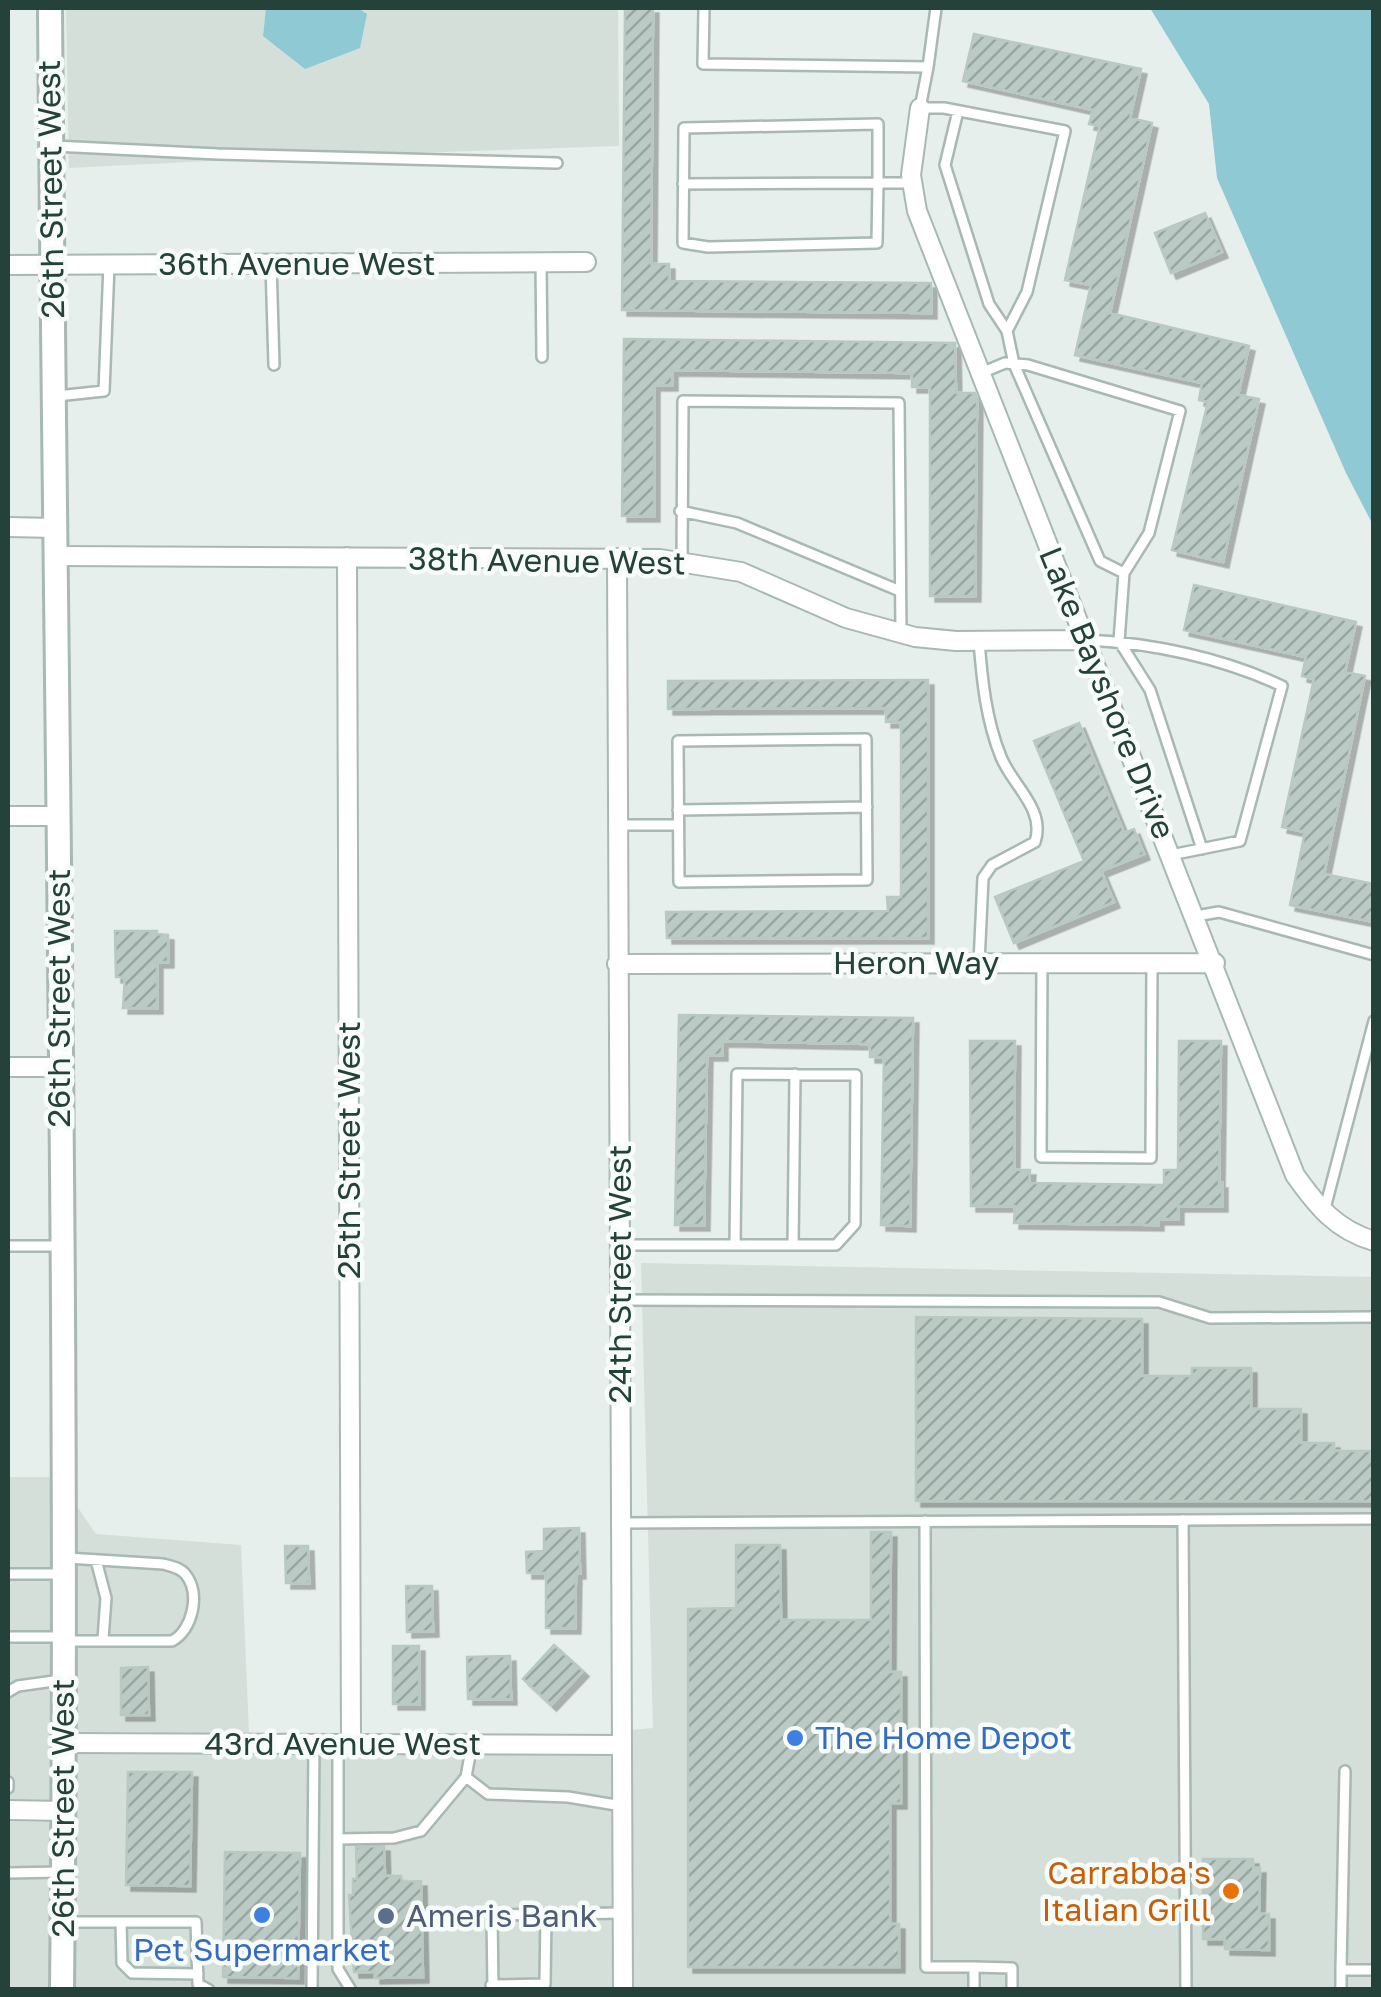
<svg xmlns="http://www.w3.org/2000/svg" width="1381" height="1997" viewBox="0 0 1381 1997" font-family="'Golos Text',sans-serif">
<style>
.built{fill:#d4dfda}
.water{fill:#8ec9d4}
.building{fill:url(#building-hatch);stroke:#b8c9c2;stroke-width:2.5;filter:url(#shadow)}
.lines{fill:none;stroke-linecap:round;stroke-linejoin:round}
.service-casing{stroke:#a8b8b2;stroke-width:14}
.minor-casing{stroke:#a8b8b2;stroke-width:22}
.tertiary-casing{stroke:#a8b8b2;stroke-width:28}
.service{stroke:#fff;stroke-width:9}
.minor{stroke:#fff;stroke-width:18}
.tertiary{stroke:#fff;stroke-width:22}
.shop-dot{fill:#3f7fe0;stroke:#f7fbf9;stroke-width:4}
.food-dot{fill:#e8710a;stroke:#f7fbf9;stroke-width:4}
.service-dot{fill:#5c6f8a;stroke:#f7fbf9;stroke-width:4}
.labels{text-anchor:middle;stroke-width:9;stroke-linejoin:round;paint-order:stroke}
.street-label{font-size:32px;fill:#24423a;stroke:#f7fbf9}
.shop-label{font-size:32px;fill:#366cbe;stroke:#f7fbf9;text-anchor:start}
.food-label{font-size:32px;fill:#c56008;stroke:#f7fbf9;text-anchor:end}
.service-label{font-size:32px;fill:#4e5e75;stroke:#f7fbf9;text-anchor:start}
</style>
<defs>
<pattern id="building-hatch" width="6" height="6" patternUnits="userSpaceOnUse" patternTransform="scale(2.5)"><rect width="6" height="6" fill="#bbcac4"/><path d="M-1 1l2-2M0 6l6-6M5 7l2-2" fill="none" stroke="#98a6a0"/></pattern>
<filter id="shadow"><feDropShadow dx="5.5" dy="5.5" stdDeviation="0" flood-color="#0004"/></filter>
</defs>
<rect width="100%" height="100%" fill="#e6efeb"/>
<path class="built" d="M 66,8 L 266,8 L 263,36 L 367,15 L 358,8 L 618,8 L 619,146 L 293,157 L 69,168 Z
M 641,1263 L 1373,1277 L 1373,1989 L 632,1989 L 631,1730 L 653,1728 Z
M 8,1477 L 52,1477 L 54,1800 L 8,1800 Z
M 72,1499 L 96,1534 L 241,1545 L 249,1733 L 73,1732 Z
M 73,1753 L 612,1755 L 613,1989 L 71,1990 Z
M 8,1821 L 54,1822 L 52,1989 L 8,1990 Z"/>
<path class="water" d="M 266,8 L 358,8 L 367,14 L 360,48 L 305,69 L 263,36 Z
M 1150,8 L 1373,8 L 1373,525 L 1346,473 L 1217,178 L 1209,104 Z"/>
<path class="building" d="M 625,8 L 653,8 L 651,264 L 669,264 L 669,281 L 931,283 L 931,313 L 622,310 Z
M 974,34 L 1141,69 L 1130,118 L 1152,123 L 1110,313 L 1249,346 L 1238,395 L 1259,399 L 1223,562 L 1172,550 L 1208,402 L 1199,400 L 1202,383 L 1075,355 L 1091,285 L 1065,280 L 1100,126 L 1089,124 L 1093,110 L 963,81 Z
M 1205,213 L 1222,252 L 1171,273 L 1155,233 Z
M 624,339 L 955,343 L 956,393 L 975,393 L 977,399 L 975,596 L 930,596 L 930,387 L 912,387 L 912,373 L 672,370 L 672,385 L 654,385 L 654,516 L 622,516 Z
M 1194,585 L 1356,622 L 1345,672 L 1365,676 L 1324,874 L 1374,884 L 1374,922 L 1290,905 L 1305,832 L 1282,827 L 1314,679 L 1302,676 L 1306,657 L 1184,630 Z
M 928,680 L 928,938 L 667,938 L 666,912 L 888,911 L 887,897 L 901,897 L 901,722 L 886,722 L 886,708 L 668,709 L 668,681 Z
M 1079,723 L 1124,833 L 1134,829 L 1144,854 L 1101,871 L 1114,902 L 1014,943 L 995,897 L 1084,861 L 1034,741 Z
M 115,931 L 157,931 L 157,934 L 168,935 L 168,962 L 157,962 L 157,1008 L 123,1008 L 125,977 L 116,977 Z
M 679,1015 L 913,1018 L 910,1226 L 881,1225 L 884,1057 L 870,1057 L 870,1044 L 722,1041 L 722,1055 L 707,1055 L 704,1225 L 675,1225 Z
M 970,1041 L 1015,1041 L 1014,1170 L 1030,1170 L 1029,1183 L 1164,1185 L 1164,1170 L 1178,1170 L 1179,1041 L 1221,1041 L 1219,1183 L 1222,1183 L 1222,1206 L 1178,1206 L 1178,1219 L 1158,1219 L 1158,1225 L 1014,1223 L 1015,1206 L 971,1206 Z
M 916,1317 L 1142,1319 L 1142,1376 L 1192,1376 L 1192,1368 L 1251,1368 L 1251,1409 L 1301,1409 L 1301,1443 L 1334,1443 L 1334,1451 L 1374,1451 L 1374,1501 L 916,1501 Z
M 579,1528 L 580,1573 L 576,1573 L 575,1628 L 546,1628 L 546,1573 L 527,1573 L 526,1552 L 544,1551 L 544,1529 Z
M 871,1532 L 891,1532 L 890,1672 L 901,1672 L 901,1803 L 890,1803 L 890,1924 L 899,1924 L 899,1967 L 688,1967 L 688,1609 L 736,1608 L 736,1545 L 780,1545 L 781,1620 L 871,1620 Z
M 285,1546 L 308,1546 L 309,1583 L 286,1583 Z
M 406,1586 L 432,1586 L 433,1631 L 407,1632 Z
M 554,1645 L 583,1671 L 551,1705 L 523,1679 Z
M 393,1646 L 419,1646 L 419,1704 L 393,1704 Z
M 510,1656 L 511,1699 L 468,1699 L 467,1657 Z
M 148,1667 L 149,1715 L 121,1715 L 121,1668 Z
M 128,1772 L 192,1772 L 190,1886 L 126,1885 Z
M 384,1846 L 385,1876 L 401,1876 L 402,1882 L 421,1881 L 423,1977 L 375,1978 L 375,1972 L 354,1972 L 349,1895 L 353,1895 L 353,1879 L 357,1879 L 356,1847 Z
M 225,1852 L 300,1853 L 298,1978 L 223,1977 Z
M 1203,1859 L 1253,1859 L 1253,1868 L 1260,1868 L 1259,1914 L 1269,1914 L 1269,1950 L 1225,1949 L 1225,1939 L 1203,1939 Z"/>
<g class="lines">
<defs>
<path id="service" d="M 704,8 L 703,64 L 928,67 L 936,8
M 928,67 L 920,108 L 944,108 L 1065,131 L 1027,292 L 1007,331 L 1014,364 L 1100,561 L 1124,573
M 958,111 L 945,165 L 989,304 L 1007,331
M 54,146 L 218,154 L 557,163
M 683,184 L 878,183 L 877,243 L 708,247 L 683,243 L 684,128 L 878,124 L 878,183 L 911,183
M 541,262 L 542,357
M 271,264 L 274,365
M 981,373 L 1005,363 L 1028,365 L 1180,411 L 1149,533 L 1124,573 L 1119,641 L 1150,690 L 1202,849
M 57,396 L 104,391 L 109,265
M 680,511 L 737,523 L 900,591
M 682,562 L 683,401 L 899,403 L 901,634
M 1087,640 C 1152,643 1223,658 1282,686 L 1240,841 L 1171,855
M 979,641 C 982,680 986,720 1001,757 C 1012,785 1046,809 1035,842 L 992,865 L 983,878 L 979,963
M 866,739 L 867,880 L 679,882 L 678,741 Z
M 678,810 L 867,807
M 618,825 L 678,825
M 1196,916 L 1219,912 L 1374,955
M 1042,963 L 1041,1157 L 1151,1158 L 1152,963
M 1324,1212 L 1374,1021
M 621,1245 L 836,1245 L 855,1224 L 856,1075 L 737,1074 L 735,1244
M 793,1245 L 795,1074
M 8,1246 L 60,1246
M 620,1300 L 1159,1302 L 1210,1318 L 1374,1317
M 1183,1520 L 1186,1990
M 925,1521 L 926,1967 L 974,1967 L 974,1990
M 621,1523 L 1374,1519
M 96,1560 L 106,1598 L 103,1639
M 8,1574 L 60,1574
M 8,1637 L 60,1637
M 66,1641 L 172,1641 C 192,1631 201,1594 186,1575 C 181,1568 171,1566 163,1564 L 67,1558
M 8,1692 L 18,1686 L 61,1680
M 338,1744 L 338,1969 L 351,1990
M 466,1777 L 488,1794 L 568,1797 L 622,1806
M 8,1782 L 8,1788
M 339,1839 L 394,1838 L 421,1831 L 466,1777 L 472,1744
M 8,1873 L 60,1872
M 65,1922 L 196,1922 L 198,1984 L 209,1990
M 121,1922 L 122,1963 L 132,1973 L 198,1974
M 974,1967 L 1012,1968 L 1012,1990
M 1341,1970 L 1345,1771
M 491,1985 L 545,1984 L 546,1914
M 312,1990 L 314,1743
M 493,1990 L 492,1915 L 622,1913
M 1341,1990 L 1341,1970 L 1374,1970"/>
<path id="minor" d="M 920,108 L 911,175 L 917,211 L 1295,1175 C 1317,1206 1336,1230 1374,1241
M 8,265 L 586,262
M 8,527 L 56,528
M 56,556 L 660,559 L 741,572 L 846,618 L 915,637 L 956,641 L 1085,640
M 347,557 L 351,1744
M 617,558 L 623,1990
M 8,816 L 58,816
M 617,964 L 1215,963
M 8,1067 L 59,1067
M 64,1743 L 622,1745
M 8,1810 L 63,1811"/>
<path id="tertiary" d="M 50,8 C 55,668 69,1329 62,1990"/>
</defs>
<use href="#service" class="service-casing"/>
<use href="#minor" class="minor-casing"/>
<use href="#tertiary" class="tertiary-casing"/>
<use href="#service" class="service"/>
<use href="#minor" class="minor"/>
<use href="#tertiary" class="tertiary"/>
</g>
<g class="shop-dot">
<circle cx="795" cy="1738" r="10"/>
<circle cx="262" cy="1915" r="10"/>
</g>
<circle class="food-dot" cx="1231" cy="1891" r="10"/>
<circle class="service-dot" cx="386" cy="1916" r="10"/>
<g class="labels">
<g class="street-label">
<text transform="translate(51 189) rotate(-91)" y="11">26th Street West</text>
<text x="297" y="275">36th Avenue West</text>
<text transform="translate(547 561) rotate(1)" y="11">38th Avenue West</text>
<text transform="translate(1107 693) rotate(68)" y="11">Lake Bayshore Drive</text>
<text x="916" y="974">Heron Way</text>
<text transform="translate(59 998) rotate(-90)" y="11">26th Street West</text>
<text transform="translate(349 1150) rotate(-90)" y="11">25th Street West</text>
<text transform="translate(620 1274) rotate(-90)" y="11">24th Street West</text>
<text x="343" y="1755">43rd Avenue West</text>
<text transform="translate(63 1808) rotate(-90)" y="11">26th Street West</text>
</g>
<g class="shop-label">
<text x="815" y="1749">The Home Depot</text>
<text x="262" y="1961" text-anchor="middle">Pet Supermarket</text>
</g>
<g class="food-label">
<text x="1211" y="1884">Carrabba's<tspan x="1211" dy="37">Italian Grill</tspan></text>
</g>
<g class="service-label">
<text x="406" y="1927">Ameris Bank</text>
</g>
</g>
<rect width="1381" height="1997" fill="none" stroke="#24423a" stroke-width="20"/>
</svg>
